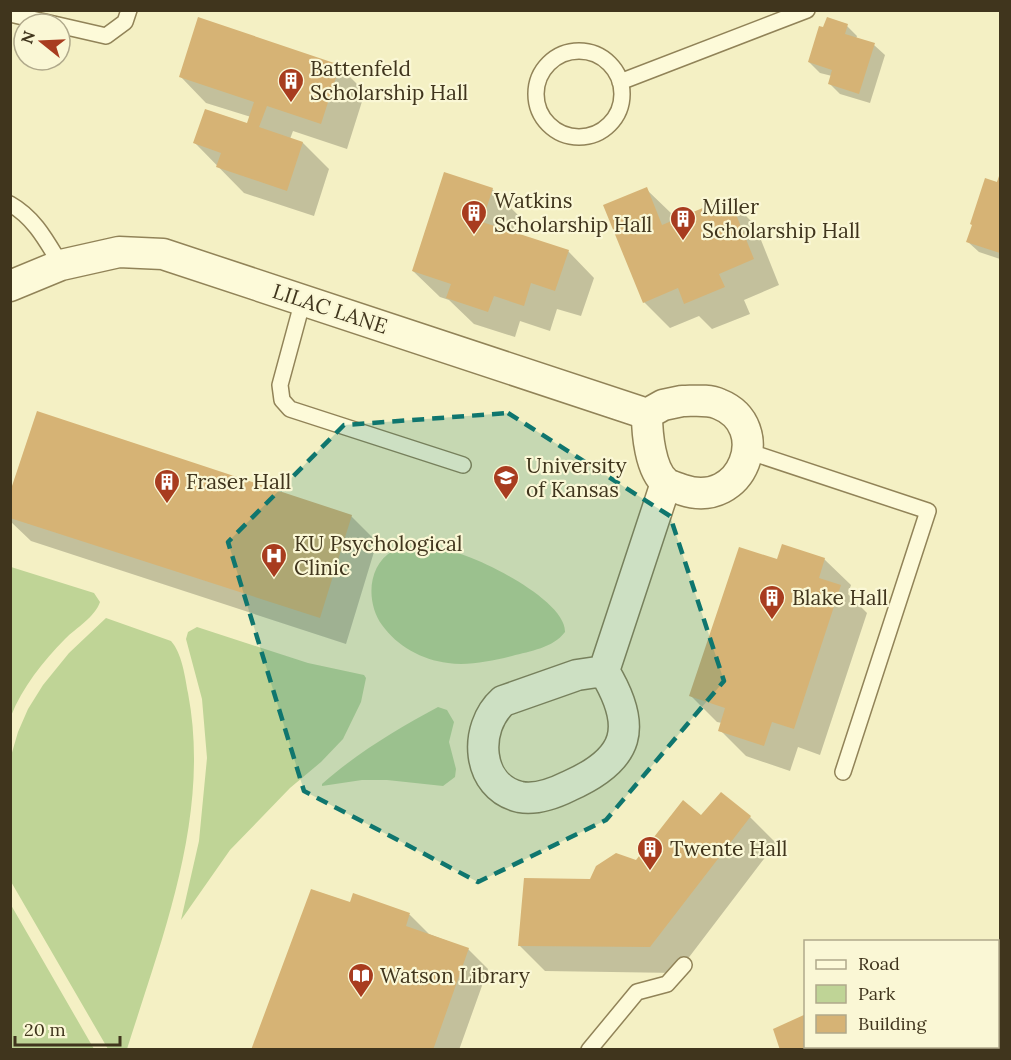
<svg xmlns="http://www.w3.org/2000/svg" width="1011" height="1060" viewBox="0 0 1011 1060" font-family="Lora,serif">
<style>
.green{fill:#bfd496}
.shadow{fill:#0003}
.building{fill:#d6b375}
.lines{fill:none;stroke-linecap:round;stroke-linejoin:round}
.service-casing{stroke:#918358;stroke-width:18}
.minor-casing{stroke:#918358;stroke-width:33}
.service{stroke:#fdfad9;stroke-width:15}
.minor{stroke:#fdfad9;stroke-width:30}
.marked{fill:#0f766e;fill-opacity:0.2;stroke:#0f766e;stroke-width:4.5;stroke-dasharray:12 8;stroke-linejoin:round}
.labels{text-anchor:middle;stroke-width:4.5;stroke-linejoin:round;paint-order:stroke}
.poi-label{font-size:21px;fill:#40351d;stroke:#faf7d5;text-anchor:start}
.street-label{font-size:21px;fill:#40351d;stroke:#faf7d5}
</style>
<rect width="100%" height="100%" fill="#f4f0c4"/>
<path class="green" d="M 424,545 C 439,548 455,551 469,557 C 494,566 566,603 565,632 C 553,648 530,651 512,656 C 492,661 468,666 448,663 C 422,660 397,646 382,625 C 366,603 367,565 393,551 C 403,546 413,546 424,545 Z
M 11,567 L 94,593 L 100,602 C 95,617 76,628 65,639 C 43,661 22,688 11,716 Z
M 106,618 L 171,641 C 182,653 185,677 188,693 C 211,814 163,935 127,1049 L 108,1049 L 10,880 L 11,756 L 18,732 L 28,709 L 43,685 L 69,653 Z
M 197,627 L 308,663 L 364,675 L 366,678 L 361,702 L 343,739 L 321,762 L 290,788 L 230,850 L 181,920 L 199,841 L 207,758 L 202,699 L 186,639 L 188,632 Z
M 438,707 L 447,710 L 454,722 L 449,742 L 456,769 L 455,777 L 443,786 L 387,780 L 362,780 L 322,786 L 322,784 C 357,753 397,729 438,707 Z
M 11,905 L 94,1049 L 11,1049 Z"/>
<path class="shadow" d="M 847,26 L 857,36 L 856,39 L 874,45 L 885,55 L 870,103 L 840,94 L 830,84 L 832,76 L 820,73 L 809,62 Z
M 339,66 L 365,92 L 347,149 L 293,131 L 290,139 L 303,143 L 329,169 L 314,216 L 244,193 L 195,143 L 248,125 L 251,117 L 206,103 L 180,76 Z
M 1000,176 L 1000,259 L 979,252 L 968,242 Z
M 492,189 L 518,215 L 512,233 L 568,251 L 594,278 L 581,316 L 557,309 L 550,331 L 520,321 L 515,337 L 474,324 L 449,300 L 440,297 L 413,271 Z
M 646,189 L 673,215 L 675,221 L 729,199 L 755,225 L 779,285 L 744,300 L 750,314 L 712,329 L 699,316 L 670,328 L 644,302 Z
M 10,497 L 351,516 L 377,542 L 346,644 L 31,541 L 10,521 Z
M 824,559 L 851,585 L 848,594 L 867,613 L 820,755 L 798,747 L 790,771 L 746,756 L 720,730 L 722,723 L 717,722 L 691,696 L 778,561 Z
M 701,817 L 750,817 L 776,843 L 677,973 L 545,971 L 519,945 L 590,881 L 637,861 Z
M 351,904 L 410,915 L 429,934 L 468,949 L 488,969 L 459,1050 L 253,1050 Z
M 806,1046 L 904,1046 L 905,1050 L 781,1050 Z"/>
<path class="building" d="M 198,17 L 340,65 L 321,124 L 267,106 L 259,127 L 303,142 L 287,191 L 216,167 L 221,153 L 193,143 L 205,109 L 247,123 L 254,102 L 179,77 Z
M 827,17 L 848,24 L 845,34 L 875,43 L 859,94 L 828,84 L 832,70 L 808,62 L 819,26 L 823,27 Z
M 444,172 L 493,188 L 482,222 L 569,250 L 555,291 L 531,283 L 524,306 L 494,296 L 488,312 L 446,298 L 451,284 L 412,271 Z
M 1000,173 L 1000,253 L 966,242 L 972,225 L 970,224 L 985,178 L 997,182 Z
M 647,187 L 662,225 L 729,197 L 754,259 L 719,274 L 725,287 L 684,304 L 678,288 L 643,303 L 603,205 Z
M 37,411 L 352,515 L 320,618 L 10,518 L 10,492 Z
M 782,544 L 825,558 L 819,578 L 841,585 L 794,729 L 772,722 L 764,746 L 718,731 L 725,708 L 689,696 L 739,547 L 777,559 Z
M 721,792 L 751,816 L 650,947 L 518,946 L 524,878 L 590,879 L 596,866 L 616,853 L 636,860 L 683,800 L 701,815 Z
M 311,889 L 350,902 L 353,893 L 410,913 L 406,926 L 469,948 L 433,1050 L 251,1050 Z
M 806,1014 L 806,1046 L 869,1046 L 862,1050 L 780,1050 L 773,1029 Z"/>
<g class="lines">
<defs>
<path id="service" d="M 10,14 L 106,36 L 125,22 L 129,10
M536 94a43 43 0 1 1 86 0a43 43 0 1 1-86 0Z
M 620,82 L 807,10
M 10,204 C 35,218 47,242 61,265
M 303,300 L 280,385 L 282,400 L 290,409 L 463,465
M 747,451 L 928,511 L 843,772
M 589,1050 L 637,992 L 667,984 L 684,965"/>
<path id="minor" d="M 10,286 L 61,265 L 119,252 L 163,254 L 647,414
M 682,401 C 694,401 708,399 719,404 C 774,426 743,510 683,490 C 678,488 670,486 666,483 C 650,470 647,433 647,414 L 663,405 Z
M 604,671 L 577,675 L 503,701 C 473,728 476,787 520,797 C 536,800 555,793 569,786 C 630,759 638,727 604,671 L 666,483"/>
</defs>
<use href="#service" class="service-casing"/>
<use href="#minor" class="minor-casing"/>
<use href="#service" class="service"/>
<use href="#minor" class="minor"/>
</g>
<path class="marked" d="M 508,413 L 670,516 L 724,681 L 606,820 L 478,882 L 304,791 L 228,542 L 344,425 Z"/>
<defs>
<symbol id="building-pin" viewBox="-11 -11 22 30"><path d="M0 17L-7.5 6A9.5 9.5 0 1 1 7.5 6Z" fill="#a83c1f" stroke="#faf7d5"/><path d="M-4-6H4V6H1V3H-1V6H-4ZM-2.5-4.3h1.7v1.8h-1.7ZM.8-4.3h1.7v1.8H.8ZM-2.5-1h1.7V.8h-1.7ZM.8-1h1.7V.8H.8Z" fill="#fff"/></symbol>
<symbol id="university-pin" viewBox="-11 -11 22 30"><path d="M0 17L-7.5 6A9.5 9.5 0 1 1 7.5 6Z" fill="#a83c1f" stroke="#faf7d5"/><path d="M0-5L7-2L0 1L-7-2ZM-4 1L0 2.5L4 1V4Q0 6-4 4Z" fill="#fff"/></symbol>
<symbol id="hospital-pin" viewBox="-11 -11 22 30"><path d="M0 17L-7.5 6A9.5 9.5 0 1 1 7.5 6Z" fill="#a83c1f" stroke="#faf7d5"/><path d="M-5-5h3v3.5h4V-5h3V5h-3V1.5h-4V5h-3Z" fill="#fff"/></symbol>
<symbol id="library-pin" viewBox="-11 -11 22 30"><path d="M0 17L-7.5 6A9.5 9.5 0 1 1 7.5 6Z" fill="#a83c1f" stroke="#faf7d5"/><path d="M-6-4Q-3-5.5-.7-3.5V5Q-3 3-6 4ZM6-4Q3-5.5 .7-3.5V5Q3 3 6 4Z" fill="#fff"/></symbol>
</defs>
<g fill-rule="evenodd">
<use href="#building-pin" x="276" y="66" width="30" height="40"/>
<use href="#building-pin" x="459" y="198" width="30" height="40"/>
<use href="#building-pin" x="668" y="204" width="30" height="40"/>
<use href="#university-pin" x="491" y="463" width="30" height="40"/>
<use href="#building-pin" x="152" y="467" width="30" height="40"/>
<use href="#hospital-pin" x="259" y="541" width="30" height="40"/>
<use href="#building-pin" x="757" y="583" width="30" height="40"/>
<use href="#building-pin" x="635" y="834" width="30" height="40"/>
<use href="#library-pin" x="346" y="961" width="30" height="40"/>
</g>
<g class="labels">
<g class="poi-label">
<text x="310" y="76">Battenfeld<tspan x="310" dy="24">Scholarship Hall</tspan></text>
<text x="494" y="208">Watkins<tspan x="494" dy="24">Scholarship Hall</tspan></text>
<text x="702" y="214">Miller<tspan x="702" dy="24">Scholarship Hall</tspan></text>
<text x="526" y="473">University<tspan x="526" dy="24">of Kansas</tspan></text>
<text x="186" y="489">Fraser Hall</text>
<text x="294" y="551">KU Psychological<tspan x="294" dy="24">Clinic</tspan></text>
<text x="792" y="605">Blake Hall</text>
<text x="670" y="856">Twente Hall</text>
<text x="380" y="983">Watson Library</text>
</g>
<g class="street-label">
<text transform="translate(330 309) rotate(18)" y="7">LILAC LANE</text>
</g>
</g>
<rect width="1011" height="1060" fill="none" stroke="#40351d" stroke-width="24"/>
<rect x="804" y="940" width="195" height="108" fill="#faf7d5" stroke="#b0a98b" stroke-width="1.5"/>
<rect x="816" y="960" width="30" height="9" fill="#fdfad9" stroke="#b0a98b" stroke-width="1.5"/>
<text x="858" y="970" font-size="18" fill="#40351d">Road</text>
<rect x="816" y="985" width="30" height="18" fill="#bfd496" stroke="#b0a98b" stroke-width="1.5"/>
<text x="858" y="1000" font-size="18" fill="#40351d">Park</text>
<rect x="816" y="1015" width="30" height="18" fill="#d6b375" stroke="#b0a98b" stroke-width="1.5"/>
<text x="858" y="1030" font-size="18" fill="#40351d">Building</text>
<g transform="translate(42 42) rotate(288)"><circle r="28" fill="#faf7d5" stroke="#b0a98b" stroke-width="1.5"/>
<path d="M0-4.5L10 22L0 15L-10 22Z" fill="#a83c1f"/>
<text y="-9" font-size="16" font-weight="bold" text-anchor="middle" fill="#40351d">N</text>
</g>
<path d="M15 1036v9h105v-9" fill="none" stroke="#40351d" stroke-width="3"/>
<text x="24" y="1036" font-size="18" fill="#40351d" stroke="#faf7d5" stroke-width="4.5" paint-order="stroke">20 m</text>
</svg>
